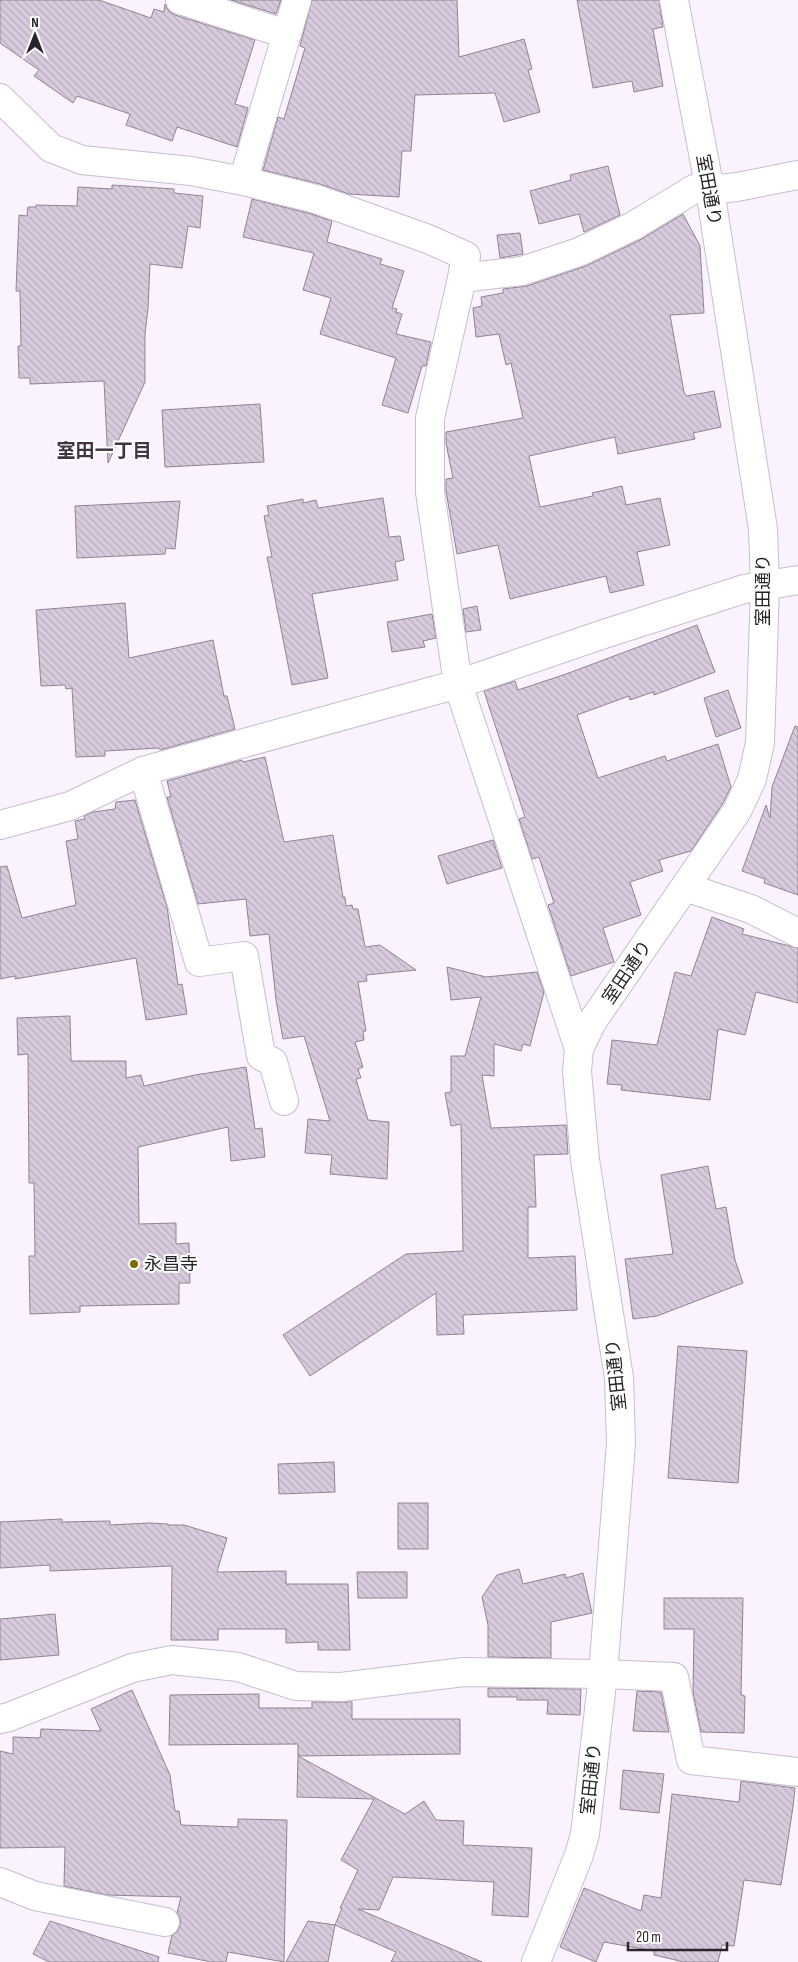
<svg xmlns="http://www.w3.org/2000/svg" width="798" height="1962" viewBox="0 0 798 1962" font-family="'Sofia Sans Condensed','Noto Sans JP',sans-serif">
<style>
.building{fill:url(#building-back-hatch);stroke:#8f8494}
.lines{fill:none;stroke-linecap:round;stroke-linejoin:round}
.minor-casing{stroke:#c8bdce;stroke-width:30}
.tertiary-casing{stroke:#c8bdce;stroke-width:30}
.minor{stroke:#fff;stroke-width:28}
.tertiary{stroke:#fff;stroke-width:28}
.poi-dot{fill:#806a02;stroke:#fff;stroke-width:2}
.labels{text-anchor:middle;stroke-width:4;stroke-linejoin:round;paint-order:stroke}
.street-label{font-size:18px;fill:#28242a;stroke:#fff}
.poi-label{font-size:18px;fill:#28242a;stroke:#fff;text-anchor:start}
.neighbourhood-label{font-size:19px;font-weight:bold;fill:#403645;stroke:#fff}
</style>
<defs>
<pattern id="building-back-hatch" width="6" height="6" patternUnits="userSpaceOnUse" patternTransform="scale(1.25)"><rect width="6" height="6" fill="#d7cbdd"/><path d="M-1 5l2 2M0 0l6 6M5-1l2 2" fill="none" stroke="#b9aebe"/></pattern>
</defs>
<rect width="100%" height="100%" fill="#faf2fd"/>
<path class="building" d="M 0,0 L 99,0 L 151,18 L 154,9 L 164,12 L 165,4 L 169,11 L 175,15 L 255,40 L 235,104 L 248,108 L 237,147 L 177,127 L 172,141 L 126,125 L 130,114 L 77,96 L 73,103 L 34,76 L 39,70 L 0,43 Z
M 231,0 L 281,0 L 276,14 Z
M 312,0 L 457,0 L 459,57 L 524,39 L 532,69 L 528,70 L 540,112 L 504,122 L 495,93 L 415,95 L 411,151 L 402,151 L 399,197 L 349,194 L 320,184 L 263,170 L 278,117 L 284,119 L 305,48 L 300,46 Z
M 577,0 L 659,0 L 663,27 L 653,29 L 663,86 L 634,92 L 632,81 L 593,88 Z
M 608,166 L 620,215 L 584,232 L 579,214 L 539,224 L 530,191 L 571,180 L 570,175 Z
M 112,185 L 174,189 L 174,193 L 203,196 L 200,228 L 188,226 L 182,268 L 150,264 L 148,308 L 145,334 L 145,382 L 108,463 L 104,381 L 30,384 L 30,378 L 19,378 L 18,346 L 21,346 L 20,291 L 16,291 L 19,215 L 27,216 L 28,207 L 36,207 L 36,205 L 77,206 L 78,187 L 112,189 Z
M 252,199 L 311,214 L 332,221 L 327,242 L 382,259 L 380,264 L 404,271 L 392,308 L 397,309 L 396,312 L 402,314 L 396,334 L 431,342 L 426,366 L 422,366 L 408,413 L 382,405 L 396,358 L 320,334 L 331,298 L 303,290 L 314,253 L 243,237 Z
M 683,214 L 700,246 L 704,313 L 670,315 L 684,392 L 686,396 L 714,391 L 721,427 L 693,433 L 695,439 L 618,454 L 615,437 L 529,456 L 540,507 L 593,496 L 592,493 L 622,486 L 626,505 L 660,498 L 670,545 L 637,552 L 644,585 L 610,593 L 606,576 L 510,599 L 498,545 L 457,554 L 446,491 L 446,479 L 453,478 L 446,443 L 446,432 L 523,418 L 511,363 L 506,365 L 499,334 L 476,337 L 473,308 L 482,306 L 481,297 L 503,293 L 503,289 L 527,286 L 586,266 L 640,240 Z
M 520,233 L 523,254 L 500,258 L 497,235 Z
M 260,404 L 264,462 L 165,467 L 162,410 Z
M 383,498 L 389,537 L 400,536 L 404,560 L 395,562 L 398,580 L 312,594 L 328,678 L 292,685 L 267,557 L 272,557 L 264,516 L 269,515 L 267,506 L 303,499 L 303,503 L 316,500 L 318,508 Z
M 180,501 L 175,549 L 166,548 L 165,554 L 77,558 L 75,506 Z
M 125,603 L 129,658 L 213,640 L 224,696 L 227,696 L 235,729 L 160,750 L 159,748 L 105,751 L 105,756 L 76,757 L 72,688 L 66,689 L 65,685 L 41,686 L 36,610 Z
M 477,606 L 481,630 L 466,632 L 463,609 Z
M 432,614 L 436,638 L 423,641 L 425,647 L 392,652 L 387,622 Z
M 697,625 L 715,672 L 654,695 L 653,692 L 630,700 L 629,696 L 577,715 L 598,778 L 665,756 L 667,761 L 718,744 L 731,787 L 723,803 L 691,851 L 659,860 L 663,871 L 630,882 L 641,915 L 603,928 L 614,962 L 571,976 L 548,905 L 554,903 L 539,857 L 532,859 L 523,831 L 519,819 L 525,817 L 484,691 L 515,681 L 518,690 L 566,674 Z
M 728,690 L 741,728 L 716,737 L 704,698 Z
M 795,726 L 798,727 L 798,895 L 764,883 L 765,879 L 742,871 L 766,805 L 770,818 L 772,787 Z
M 265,757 L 284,842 L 333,835 L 343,897 L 345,897 L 346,906 L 352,905 L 353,909 L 358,909 L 365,947 L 380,945 L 416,970 L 366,975 L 367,981 L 358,982 L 366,1031 L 363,1031 L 364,1040 L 355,1042 L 363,1067 L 358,1069 L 361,1078 L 356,1079 L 368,1120 L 389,1122 L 387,1179 L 330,1174 L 332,1155 L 305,1153 L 308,1119 L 330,1121 L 304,1036 L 283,1039 L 276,1000 L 269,934 L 250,936 L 246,899 L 198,904 L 167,797 L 171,797 L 167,781 L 242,760 L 243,762 Z
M 135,800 L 167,907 L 178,985 L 182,984 L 187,1014 L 146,1020 L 136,958 L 15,979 L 15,976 L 0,979 L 0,867 L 7,866 L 22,918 L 76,905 L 66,841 L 78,839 L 75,821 L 85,819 L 84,816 L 93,812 L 115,809 L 116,802 Z
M 493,840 L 502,868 L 447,884 L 438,856 Z
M 712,917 L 744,929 L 742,934 L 798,948 L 798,1003 L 756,992 L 745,1035 L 718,1029 L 710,1100 L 621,1090 L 622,1085 L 607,1084 L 612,1040 L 657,1045 L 675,972 L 691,976 Z
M 447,967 L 486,977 L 537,972 L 544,992 L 530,1046 L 523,1044 L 521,1051 L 494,1044 L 494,1076 L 482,1075 L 491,1128 L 566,1125 L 568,1154 L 534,1155 L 536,1207 L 528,1207 L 528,1258 L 575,1256 L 577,1310 L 463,1315 L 464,1334 L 437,1335 L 436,1293 L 310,1376 L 283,1335 L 406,1254 L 463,1251 L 461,1124 L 451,1126 L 445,1093 L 451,1092 L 451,1056 L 465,1056 L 481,997 L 451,1000 Z
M 70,1016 L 71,1061 L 126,1061 L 126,1078 L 141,1075 L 144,1086 L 195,1075 L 246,1067 L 255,1129 L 262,1128 L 265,1157 L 231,1161 L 228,1127 L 138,1147 L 139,1224 L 176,1223 L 176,1244 L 189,1243 L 190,1283 L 179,1283 L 179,1304 L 80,1306 L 80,1312 L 30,1314 L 29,1256 L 35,1256 L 34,1183 L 29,1183 L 28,1054 L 18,1055 L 17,1018 Z
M 708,1166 L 716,1209 L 726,1207 L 735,1260 L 743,1283 L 657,1316 L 633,1319 L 625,1259 L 673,1254 L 661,1175 Z
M 678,1346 L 747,1351 L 738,1483 L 668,1478 Z
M 334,1462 L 335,1492 L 279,1494 L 278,1464 Z
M 398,1503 L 428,1503 L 428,1549 L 398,1549 Z
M 62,1519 L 62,1522 L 110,1521 L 110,1525 L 149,1523 L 168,1524 L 168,1525 L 184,1525 L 227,1538 L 217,1572 L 286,1571 L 286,1584 L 348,1584 L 350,1650 L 318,1650 L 318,1642 L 286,1643 L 286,1629 L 218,1629 L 218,1640 L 171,1640 L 172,1566 L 50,1571 L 50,1565 L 0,1568 L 0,1522 Z
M 519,1569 L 523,1584 L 565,1574 L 566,1578 L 583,1573 L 592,1613 L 551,1622 L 551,1658 L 488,1657 L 488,1625 L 482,1597 L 497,1575 Z
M 357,1572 L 407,1572 L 407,1598 L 358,1598 Z
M 664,1598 L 743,1598 L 741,1695 L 745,1696 L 744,1733 L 701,1732 L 693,1692 L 694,1629 L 664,1629 Z
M 55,1614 L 59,1655 L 0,1660 L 0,1619 Z
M 488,1688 L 581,1689 L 580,1715 L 547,1714 L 548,1700 L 517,1700 L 517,1697 L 488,1697 Z
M 132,1690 L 170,1775 L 175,1811 L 179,1811 L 181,1825 L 238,1827 L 238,1819 L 287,1820 L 284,1962 L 228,1952 L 226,1962 L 211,1962 L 168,1953 L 172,1935 L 177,1932 L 180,1926 L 180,1917 L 177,1913 L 181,1897 L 107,1895 L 64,1886 L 65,1847 L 0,1848 L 0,1751 L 13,1754 L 13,1737 L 40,1738 L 41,1729 L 101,1731 L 91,1709 Z
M 637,1691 L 661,1692 L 669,1732 L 633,1731 Z
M 259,1694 L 259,1708 L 312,1708 L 312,1702 L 352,1702 L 352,1719 L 460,1719 L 460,1754 L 298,1756 L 298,1744 L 169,1745 L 170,1695 Z
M 298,1756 L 405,1814 L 424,1801 L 436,1820 L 464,1821 L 463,1845 L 532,1848 L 528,1917 L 492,1915 L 494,1882 L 393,1877 L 379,1910 L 358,1909 L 482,1962 L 391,1962 L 396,1952 L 335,1925 L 342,1908 L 340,1908 L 358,1870 L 341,1860 L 374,1799 L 297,1797 Z
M 623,1770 L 664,1774 L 659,1813 L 620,1809 Z
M 741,1781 L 795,1788 L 793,1807 L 781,1885 L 744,1880 L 734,1946 L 722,1945 L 718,1962 L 684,1962 L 654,1955 L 654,1951 L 604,1942 L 596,1962 L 560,1947 L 584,1888 L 641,1911 L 644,1895 L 661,1898 L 672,1794 L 739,1802 Z
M 50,1921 L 159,1957 L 158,1962 L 49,1962 L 33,1954 Z
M 308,1921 L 335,1925 L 328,1962 L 286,1962 Z"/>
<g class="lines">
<defs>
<path id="minor" d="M 180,0 L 286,34
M 0,98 L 51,148 L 82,160 L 191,171 L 243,181 L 316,199 L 428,239 L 466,256 L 462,278 L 522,271 L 579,252 L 633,226 L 694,189 L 710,190 L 737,187 L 798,175
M 243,181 L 297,0
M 462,278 L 430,418 L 430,492 L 458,684 L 579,1049
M 143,771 L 199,962 L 244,956 L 261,1056 L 273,1062 L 284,1101
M 0,825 L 70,806 L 143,771 L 458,684 L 604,634 L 744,589 L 798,580
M 685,887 L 751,909 L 798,933
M 0,1719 L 9,1717 L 132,1668 L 172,1660 L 238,1667 L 296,1686 L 341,1687 L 464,1672 L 603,1674 L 674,1677 L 691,1760 L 798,1772
M 0,1882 L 35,1896 L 165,1922"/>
<path id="tertiary" d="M 536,1962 L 579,1855 L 585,1834 L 603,1674 L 621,1443 L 619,1378 L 585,1160 L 577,1071 L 579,1049 L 592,1022 L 737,811 L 752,779 L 760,743 L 765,585 L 763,529 L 710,190 L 674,0"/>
</defs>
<use href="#minor" class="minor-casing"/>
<use href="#tertiary" class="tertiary-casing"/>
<use href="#minor" class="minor"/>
<use href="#tertiary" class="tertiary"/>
</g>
<circle class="poi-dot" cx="134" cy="1264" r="5"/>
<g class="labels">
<g class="street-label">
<text transform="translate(709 190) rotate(80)" y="6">室田通り</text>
<text transform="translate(763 590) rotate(-90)" y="6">室田通り</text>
<text transform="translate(627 972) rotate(-56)" y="6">室田通り</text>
<text transform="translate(616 1375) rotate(-96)" y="6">室田通り</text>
<text transform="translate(591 1779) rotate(-84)" y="6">室田通り</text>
</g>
<g class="poi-label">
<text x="144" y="1270">永昌寺</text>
</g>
<g class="neighbourhood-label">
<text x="104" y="457">室田一丁目</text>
</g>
</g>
<g transform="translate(35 35)" stroke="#ffffff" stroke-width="4" paint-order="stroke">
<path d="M0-4L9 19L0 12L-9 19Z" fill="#28242a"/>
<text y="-8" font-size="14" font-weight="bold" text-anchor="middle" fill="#28242a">N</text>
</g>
<path d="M628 1942v8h99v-8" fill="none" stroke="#28242a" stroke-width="2.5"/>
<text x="636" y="1942" font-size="15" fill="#28242a" stroke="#ffffff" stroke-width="4" paint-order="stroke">20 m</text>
</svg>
